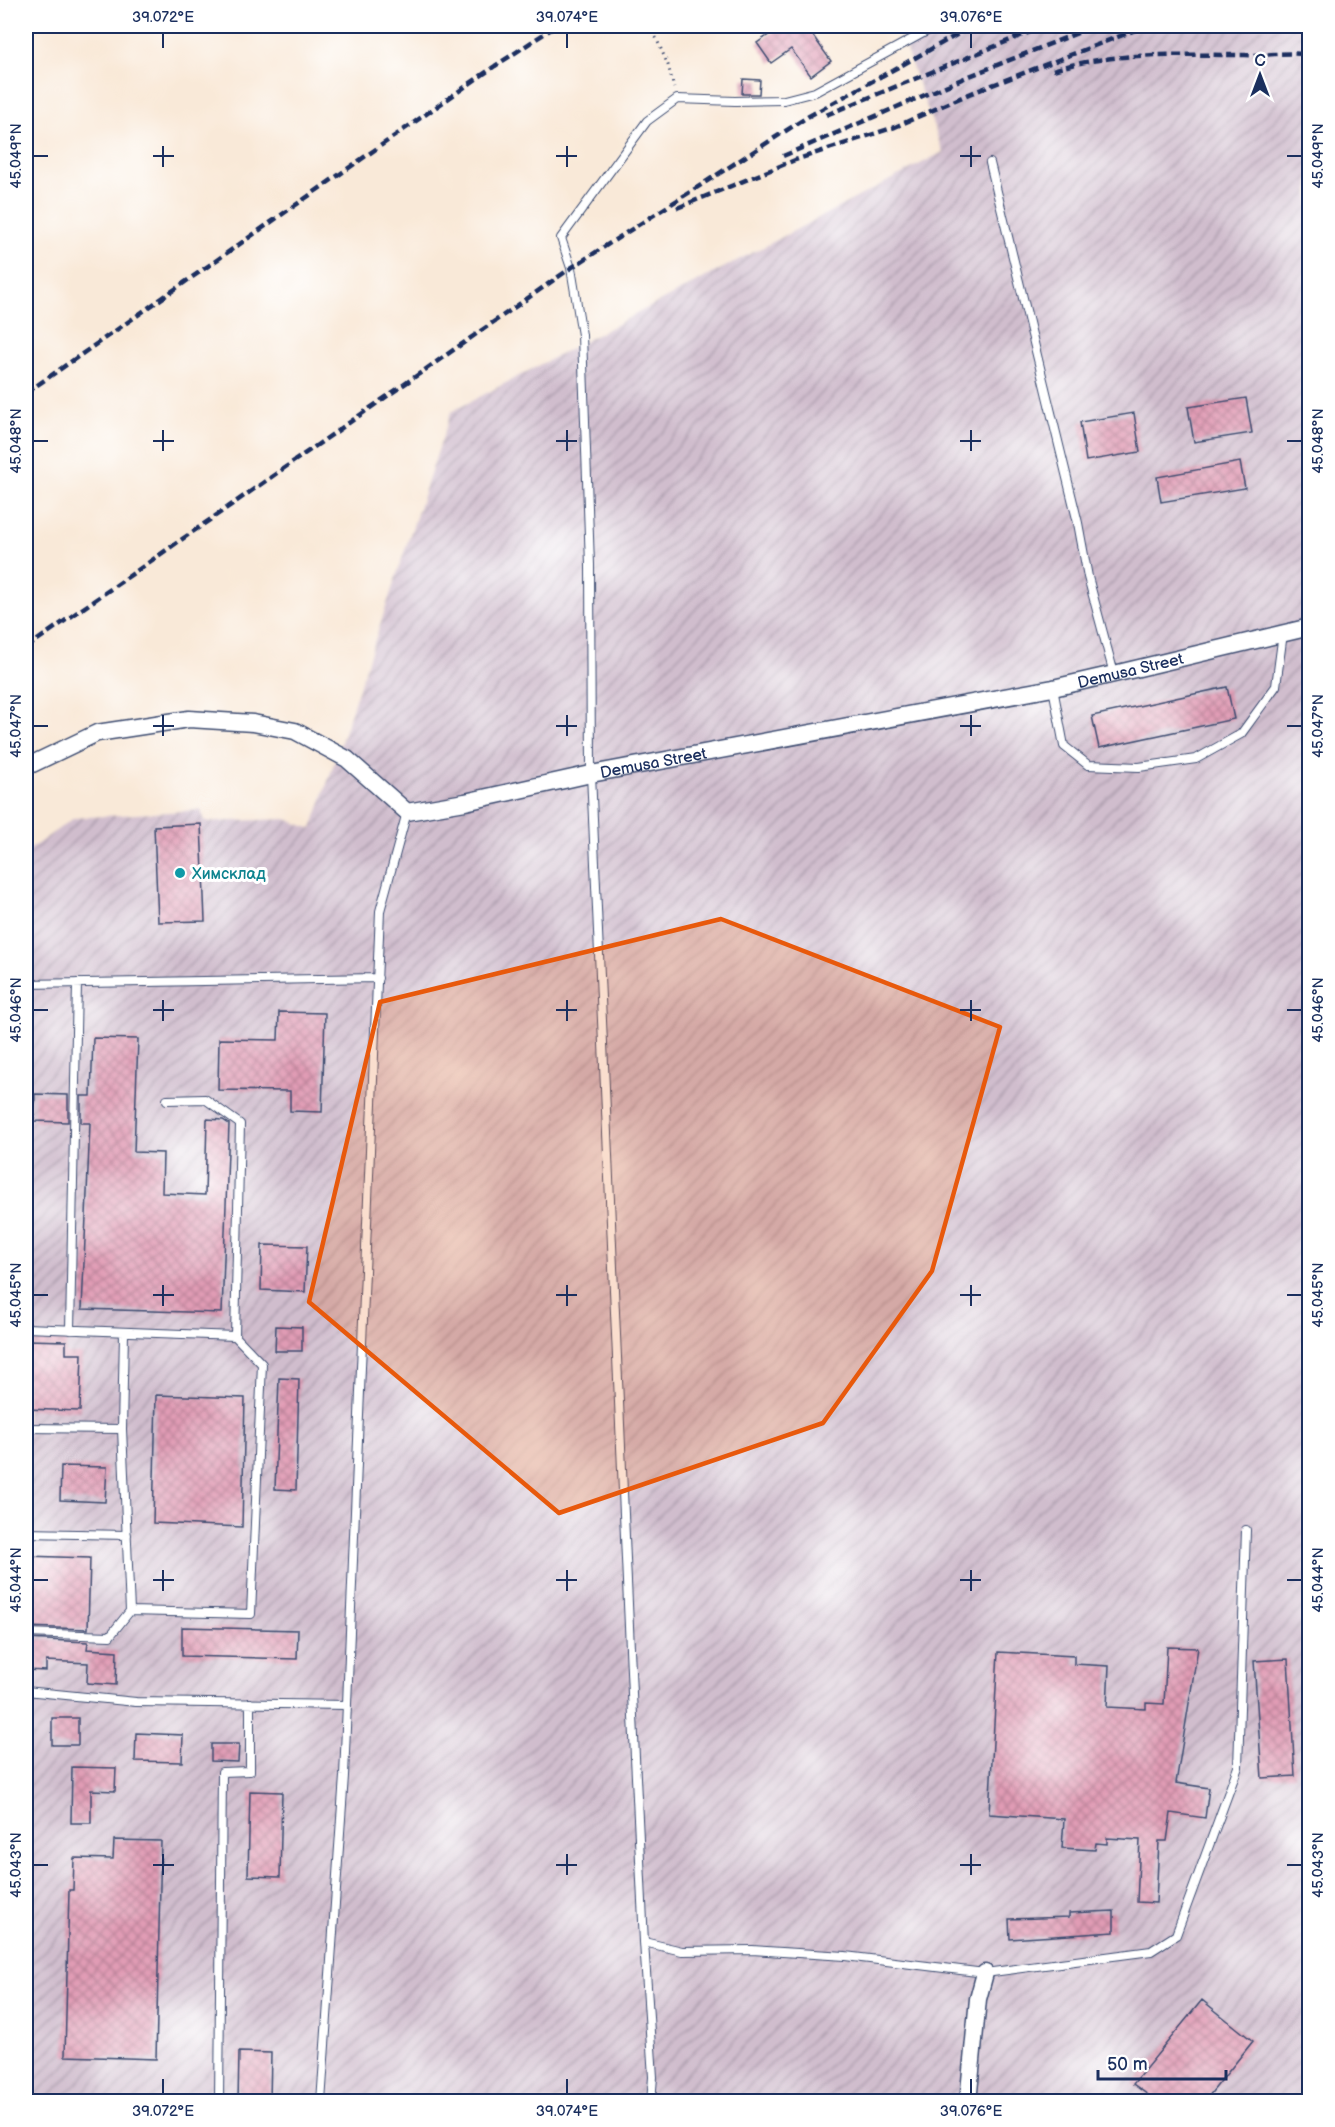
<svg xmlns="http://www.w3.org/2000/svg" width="1335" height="2127" viewBox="0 0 1335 2127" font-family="'Balsamiq Sans',sans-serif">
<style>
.industrial{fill:url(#industrial-furrows)}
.building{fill:url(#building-cross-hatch)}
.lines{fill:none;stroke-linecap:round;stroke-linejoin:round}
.service-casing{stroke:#3c4b70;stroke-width:10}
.minor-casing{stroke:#3c4b70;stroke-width:19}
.path{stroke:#3c4b70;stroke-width:3;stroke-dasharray:1.5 4.5;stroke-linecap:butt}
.service{stroke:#fff;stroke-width:8}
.minor{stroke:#fff;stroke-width:16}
.rail{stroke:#1b2f5e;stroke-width:4.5;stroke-dasharray:9 4.5;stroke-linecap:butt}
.marked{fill:#e8590c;fill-opacity:0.2;stroke:#e8590c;stroke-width:4.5;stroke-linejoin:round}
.ticks{fill:none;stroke:#1b2f5e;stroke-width:2}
.culture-dot{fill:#0f9aa8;stroke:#fff;stroke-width:2}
.labels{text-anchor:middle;stroke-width:6;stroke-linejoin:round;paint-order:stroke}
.street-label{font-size:16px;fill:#1b2f5e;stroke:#fff}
.culture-label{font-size:16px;fill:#0d838f;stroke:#fff;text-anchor:start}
.neatline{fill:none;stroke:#1b2f5e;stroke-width:2}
.ticks-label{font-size:15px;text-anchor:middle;fill:#1b2f5e}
</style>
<defs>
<pattern id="industrial-furrows" width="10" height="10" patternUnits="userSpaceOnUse" patternTransform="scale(1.5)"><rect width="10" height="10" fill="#d0bdcd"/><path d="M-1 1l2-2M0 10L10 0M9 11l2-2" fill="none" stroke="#a89aaa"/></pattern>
<pattern id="building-cross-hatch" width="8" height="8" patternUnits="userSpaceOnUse" patternTransform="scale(1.5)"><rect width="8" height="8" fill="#e19cb5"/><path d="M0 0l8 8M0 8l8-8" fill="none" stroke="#b68096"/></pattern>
</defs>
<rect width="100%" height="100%" fill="#fff"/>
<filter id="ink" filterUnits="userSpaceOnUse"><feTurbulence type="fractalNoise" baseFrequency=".0167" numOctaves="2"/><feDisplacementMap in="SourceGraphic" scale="12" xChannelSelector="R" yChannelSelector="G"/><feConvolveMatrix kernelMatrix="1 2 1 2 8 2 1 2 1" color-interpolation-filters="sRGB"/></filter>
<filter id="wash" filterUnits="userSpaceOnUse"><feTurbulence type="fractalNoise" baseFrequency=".008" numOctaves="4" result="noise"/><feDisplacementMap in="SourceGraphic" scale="24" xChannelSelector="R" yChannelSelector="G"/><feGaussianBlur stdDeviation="1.35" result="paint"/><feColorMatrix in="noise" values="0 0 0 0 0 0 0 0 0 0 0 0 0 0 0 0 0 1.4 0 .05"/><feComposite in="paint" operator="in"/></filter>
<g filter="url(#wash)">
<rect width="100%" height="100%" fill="#f9e9d8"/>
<path class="industrial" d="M 902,26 L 1309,26 L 1309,2101 L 26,2101 L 26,852 L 74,818 L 201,810 L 205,822 L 286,819 L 312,829 L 451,412 L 943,152 L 898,28 Z"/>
<g id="blocks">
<path class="building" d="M 782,26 L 806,26 L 831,61 L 811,76 L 791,49 L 771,63 L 757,43 Z
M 743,79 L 760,80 L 759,94 L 742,94 Z
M 1246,398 L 1252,433 L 1194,442 L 1188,407 Z
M 1134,413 L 1140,452 L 1086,461 L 1080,422 Z
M 1240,462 L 1245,488 L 1161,502 L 1157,477 Z
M 1227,687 L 1234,719 L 1099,748 L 1092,716 Z
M 201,824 L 205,921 L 158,922 L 154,826 Z
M 279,1012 L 325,1013 L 322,1112 L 290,1111 L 290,1091 L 218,1090 L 219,1039 L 278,1040 Z
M 93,1038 L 138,1039 L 134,1152 L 163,1153 L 162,1193 L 205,1195 L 207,1119 L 223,1120 L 229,1124 L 222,1313 L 82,1309 L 90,1123 L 81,1123 L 81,1096 L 91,1096 Z
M 35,1094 L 68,1095 L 68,1122 L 34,1121 Z
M 262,1245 L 307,1246 L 305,1292 L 261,1290 Z
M 276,1326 L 302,1327 L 302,1351 L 275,1351 Z
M 26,1340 L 66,1341 L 66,1354 L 82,1354 L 80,1411 L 26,1409 Z
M 279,1378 L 299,1379 L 296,1490 L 275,1489 Z
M 156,1395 L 245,1398 L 242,1527 L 153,1523 Z
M 61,1466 L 107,1467 L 105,1502 L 60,1500 Z
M 26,1556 L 90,1558 L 88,1629 L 26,1627 Z
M 182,1627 L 298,1630 L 297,1659 L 182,1656 Z
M 26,1639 L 88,1642 L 87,1649 L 117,1651 L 116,1685 L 87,1683 L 88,1663 L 46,1661 L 46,1671 L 26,1670 Z
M 1167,1647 L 1198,1648 L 1176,1783 L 1209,1788 L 1205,1818 L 1171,1813 L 1167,1841 L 1159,1841 L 1156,1903 L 1137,1902 L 1140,1840 L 1107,1838 L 1107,1844 L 1096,1843 L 1095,1850 L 1062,1848 L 1064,1819 L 989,1814 L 998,1652 L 1074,1656 L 1074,1664 L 1109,1666 L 1107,1707 L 1146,1709 L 1146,1703 L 1164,1704 Z
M 1288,1659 L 1295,1776 L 1262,1778 L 1254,1661 Z
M 52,1718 L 78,1718 L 78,1745 L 52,1745 Z
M 136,1733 L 183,1735 L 182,1762 L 135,1761 Z
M 211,1744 L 239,1744 L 238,1762 L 211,1761 Z
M 72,1767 L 116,1768 L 115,1791 L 91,1790 L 91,1823 L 71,1823 Z
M 250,1791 L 282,1792 L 280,1877 L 248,1876 Z
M 114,1840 L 161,1841 L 156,2059 L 65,2056 L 69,1890 L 73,1890 L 74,1858 L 113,1859 Z
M 1114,1911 L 1114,1932 L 1010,1939 L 1009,1919 L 1069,1917 L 1069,1913 Z
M 1202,2000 L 1253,2041 L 1204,2102 L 1158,2102 L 1133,2084 Z
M 239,2052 L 271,2053 L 270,2102 L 238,2102 Z"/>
</g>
</g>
<g filter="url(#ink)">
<use href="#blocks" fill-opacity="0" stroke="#3c4b70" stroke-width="1.5"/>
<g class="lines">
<defs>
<path id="service" d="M 990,163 L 1078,523 L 1088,577 L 1114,674
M 1053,688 L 1064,746 L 1088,765 L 1139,767 L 1196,759 L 1241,734 L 1276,686 L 1283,633
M 26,984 L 378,978
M 26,1328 L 235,1336
M 70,1330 L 77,983
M 124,1333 L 122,1429 L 130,1611 L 251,1614 L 262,1364 L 235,1336 L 240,1124 L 205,1099 L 167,1100
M 26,1428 L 122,1429
M 26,1533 L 127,1535
M 26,1633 L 110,1636 L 130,1611
M 26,1691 L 136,1702 L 347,1705
M 644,1942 L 682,1951 L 752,1950 L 845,1956 L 985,1973 L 1151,1951 L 1176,1935 L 1238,1767 L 1246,1530
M 219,2102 L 222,1772 L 250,1771 L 250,1703
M 321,2102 L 344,1776 L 380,911 L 407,812
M 651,2102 L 653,2077 L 644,1942 L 633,1716 L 591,774 L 590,565 L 582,335 L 571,268 L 561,238 L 647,121 L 677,99 L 735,101 L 784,100 L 815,92 L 936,26"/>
<g id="minor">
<path id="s1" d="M 26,767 L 97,733 L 189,719 L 253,723 L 295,731 L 347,759 L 407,812 L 465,802 L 591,774 L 1053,688 L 1114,674 L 1310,627"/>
<path d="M 968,2102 L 978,1999 L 985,1973"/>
</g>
</defs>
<use href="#service" class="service-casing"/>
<use href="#minor" class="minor-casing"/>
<path class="path" d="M 651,26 L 668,65 L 674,88"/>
<use href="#service" class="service"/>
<use href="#minor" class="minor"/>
<path class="rail" d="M 1053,70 C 1116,51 1180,55 1245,55 C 1268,56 1286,51 1310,55
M 826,115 L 1045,26
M 783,156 L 962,79 L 1095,26
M 677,208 L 795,160 L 895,127 L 969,94 L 1146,26
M 26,393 L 495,66 L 556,26
M 26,648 L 571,268 L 809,116 L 973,26"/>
</g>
</g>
<path class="marked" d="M 721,919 L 1000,1027 L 932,1271 L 823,1423 L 559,1513 L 309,1302 L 380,1002 Z"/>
<path class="ticks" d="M 163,33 L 163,48M 567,33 L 567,48M 971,33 L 971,48M 163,146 L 163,167M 567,146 L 567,167M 971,146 L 971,167M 33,156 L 48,156M 153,156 L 174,156M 556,156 L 577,156M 960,156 L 981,156M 1287,156 L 1302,156M 163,430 L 163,451M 567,430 L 567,451M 971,430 L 971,451M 33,441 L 48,441M 153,441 L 174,441M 556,441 L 577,441M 960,441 L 981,441M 1287,441 L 1302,441M 163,715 L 163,736M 567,715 L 567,736M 971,715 L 971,736M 33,726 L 48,726M 153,726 L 174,726M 556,726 L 577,726M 960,726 L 981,726M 1287,726 L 1302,726M 163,1000 L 163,1021M 567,1000 L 567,1021M 971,1000 L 971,1021M 33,1010 L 48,1010M 153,1010 L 174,1010M 556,1010 L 577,1010M 960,1010 L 981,1010M 1287,1010 L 1302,1010M 163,1285 L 163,1306M 567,1285 L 567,1306M 971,1285 L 971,1306M 33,1295 L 48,1295M 153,1295 L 174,1295M 556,1295 L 577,1295M 960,1295 L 981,1295M 1287,1295 L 1302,1295M 163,1570 L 163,1591M 567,1570 L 567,1591M 971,1570 L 971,1591M 33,1580 L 48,1580M 153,1580 L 174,1580M 556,1580 L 577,1580M 960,1580 L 981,1580M 1287,1580 L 1302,1580M 163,1854 L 163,1875M 567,1854 L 567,1875M 971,1854 L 971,1875M 33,1865 L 48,1865M 153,1865 L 174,1865M 556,1865 L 577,1865M 960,1865 L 981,1865M 1287,1865 L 1302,1865M 163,2079 L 163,2094M 567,2079 L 567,2094M 971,2079 L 971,2094"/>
<circle class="culture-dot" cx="180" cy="873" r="6"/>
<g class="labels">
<g class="street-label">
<text dy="6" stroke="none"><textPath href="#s1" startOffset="1155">Demusa Street</textPath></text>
<text dy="6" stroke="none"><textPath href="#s1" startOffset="669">Demusa Street</textPath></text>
</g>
<g class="culture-label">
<text x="192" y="879">Химсклад</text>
</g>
</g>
<rect width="1335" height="2127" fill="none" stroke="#fff" stroke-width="66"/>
<g transform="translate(1260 75)" stroke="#ffffff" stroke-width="4.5" paint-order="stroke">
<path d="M0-4.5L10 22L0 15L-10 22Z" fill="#1b2f5e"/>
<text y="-9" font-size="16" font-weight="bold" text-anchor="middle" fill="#1b2f5e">С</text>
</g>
<path d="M1098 2070v9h128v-9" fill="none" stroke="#1b2f5e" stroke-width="3"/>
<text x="1107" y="2070" font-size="18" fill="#1b2f5e" stroke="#ffffff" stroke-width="4.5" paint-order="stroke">50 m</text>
<rect x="33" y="33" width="1269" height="2061" class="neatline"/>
<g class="ticks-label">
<text x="163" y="22">39.072°E</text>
<text x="567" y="22">39.074°E</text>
<text x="971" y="22">39.076°E</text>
<text transform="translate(16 156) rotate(-90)" y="5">45.049°N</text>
<text transform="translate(1318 156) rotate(-90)" y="5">45.049°N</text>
<text transform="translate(16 441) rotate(-90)" y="5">45.048°N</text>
<text transform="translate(1318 441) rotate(-90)" y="5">45.048°N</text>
<text transform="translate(16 726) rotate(-90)" y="5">45.047°N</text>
<text transform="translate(1318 726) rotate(-90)" y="5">45.047°N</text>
<text transform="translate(16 1010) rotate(-90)" y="5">45.046°N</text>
<text transform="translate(1318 1010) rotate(-90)" y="5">45.046°N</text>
<text transform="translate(16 1295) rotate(-90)" y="5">45.045°N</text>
<text transform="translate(1318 1295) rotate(-90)" y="5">45.045°N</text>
<text transform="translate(16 1580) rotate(-90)" y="5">45.044°N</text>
<text transform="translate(1318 1580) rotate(-90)" y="5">45.044°N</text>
<text transform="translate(16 1865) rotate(-90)" y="5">45.043°N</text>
<text transform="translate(1318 1865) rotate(-90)" y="5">45.043°N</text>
<text x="163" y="2116">39.072°E</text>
<text x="567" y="2116">39.074°E</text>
<text x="971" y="2116">39.076°E</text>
</g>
</svg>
